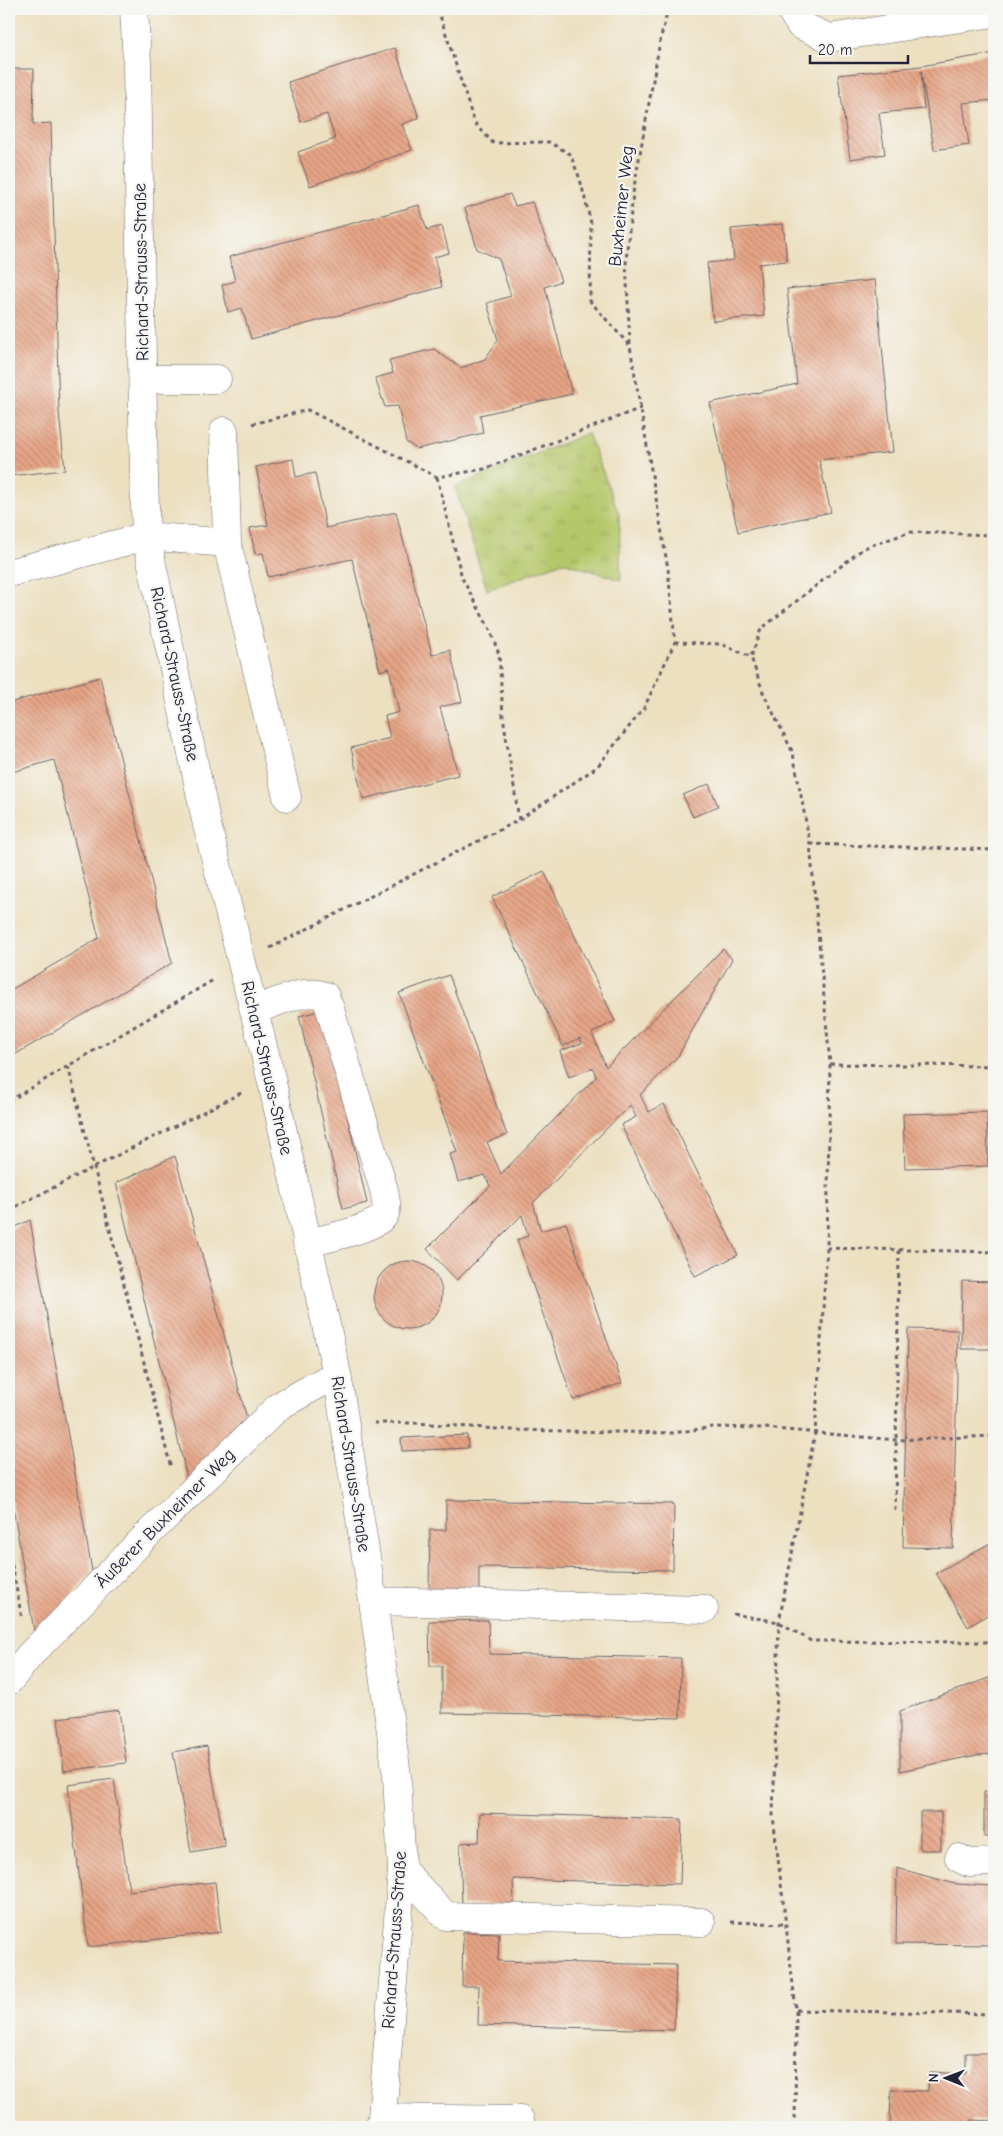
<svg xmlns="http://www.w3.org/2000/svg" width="1003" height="2136" viewBox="0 0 1003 2136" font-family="'Comic Neue',sans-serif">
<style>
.park{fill:url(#park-tufts);stroke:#6c7452}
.building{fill:url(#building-back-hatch)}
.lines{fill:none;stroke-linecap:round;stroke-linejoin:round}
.minor-casing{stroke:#69646a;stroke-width:29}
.path{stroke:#69646a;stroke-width:3;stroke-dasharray:4 4;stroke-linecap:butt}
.minor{stroke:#fff;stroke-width:28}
.labels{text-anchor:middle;stroke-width:4.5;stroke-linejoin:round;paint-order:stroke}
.street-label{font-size:18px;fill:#22223b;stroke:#f6f6f2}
</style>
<defs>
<pattern id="park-tufts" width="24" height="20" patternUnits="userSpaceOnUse" patternTransform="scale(1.25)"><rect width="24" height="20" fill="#b6c76a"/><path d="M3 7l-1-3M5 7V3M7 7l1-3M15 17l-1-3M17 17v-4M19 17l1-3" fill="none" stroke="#9cab5d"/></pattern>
<pattern id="building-back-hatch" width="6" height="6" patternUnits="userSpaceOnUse" patternTransform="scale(1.25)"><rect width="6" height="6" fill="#e7a586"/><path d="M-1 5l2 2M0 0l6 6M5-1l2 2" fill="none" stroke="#bb866f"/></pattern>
</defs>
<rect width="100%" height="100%" fill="#f6f6f2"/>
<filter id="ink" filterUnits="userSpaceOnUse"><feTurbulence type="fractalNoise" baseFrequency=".02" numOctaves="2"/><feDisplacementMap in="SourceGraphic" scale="10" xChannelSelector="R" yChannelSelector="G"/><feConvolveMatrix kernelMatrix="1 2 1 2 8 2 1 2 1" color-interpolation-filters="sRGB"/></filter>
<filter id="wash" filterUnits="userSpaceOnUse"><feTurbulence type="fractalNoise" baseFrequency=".0096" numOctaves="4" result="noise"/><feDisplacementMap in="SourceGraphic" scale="20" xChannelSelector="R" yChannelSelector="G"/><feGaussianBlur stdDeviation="1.12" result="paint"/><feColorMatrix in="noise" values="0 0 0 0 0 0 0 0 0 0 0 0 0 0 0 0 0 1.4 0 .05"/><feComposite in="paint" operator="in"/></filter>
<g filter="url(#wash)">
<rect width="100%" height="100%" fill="#ece0c1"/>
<path class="park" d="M 588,433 L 619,514 L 621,580 L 563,562 L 487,590 L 455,487 Z"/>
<g id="blocks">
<path class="building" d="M 395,48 L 419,118 L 402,124 L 412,150 L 310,186 L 298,152 L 335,139 L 327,114 L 301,122 L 288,82 Z
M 994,53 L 994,100 L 963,103 L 969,145 L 934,150 L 921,71 L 924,109 L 879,113 L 885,154 L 850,159 L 838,75 L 921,66 Z
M 9,69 L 34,69 L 33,124 L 51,123 L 59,413 L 65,470 L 9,476 Z
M 510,194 L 515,206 L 532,202 L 561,281 L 545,287 L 572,394 L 480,415 L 483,433 L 417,449 L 406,442 L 398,406 L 385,407 L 375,378 L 393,373 L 389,360 L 434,349 L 461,368 L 485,359 L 498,340 L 487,303 L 511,296 L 499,259 L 477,249 L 465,208 Z
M 419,205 L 427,230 L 442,226 L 449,253 L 434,257 L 442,287 L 251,339 L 242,308 L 228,312 L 222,285 L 235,281 L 229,257 Z
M 783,224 L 787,261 L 759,264 L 764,316 L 713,321 L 707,263 L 734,260 L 731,229 Z
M 875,280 L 893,452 L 819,460 L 831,512 L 738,532 L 710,403 L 797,384 L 787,289 Z
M 293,459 L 296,477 L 315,473 L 326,528 L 396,512 L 432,655 L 450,650 L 462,702 L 440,707 L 458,775 L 363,799 L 351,748 L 390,738 L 385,716 L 399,712 L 389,668 L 380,671 L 352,559 L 268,577 L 263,553 L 255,554 L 250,528 L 268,525 L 256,467 Z
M 100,677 L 172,963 L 9,1058 L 9,991 L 99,938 L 54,760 L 9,773 L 9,703 Z
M 709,784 L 718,806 L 693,817 L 683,795 Z
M 544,871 L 615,1021 L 592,1033 L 606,1067 L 723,949 L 732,959 L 678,1056 L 640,1095 L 649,1112 L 664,1104 L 738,1255 L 695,1276 L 621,1125 L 636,1117 L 630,1105 L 533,1203 L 541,1231 L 566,1223 L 622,1383 L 573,1400 L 517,1240 L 528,1236 L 522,1215 L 457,1280 L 427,1249 L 490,1186 L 485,1175 L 458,1182 L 450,1154 L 457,1152 L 399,993 L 449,975 L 507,1135 L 487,1142 L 501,1174 L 596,1077 L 593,1068 L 569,1077 L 560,1051 L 582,1043 L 580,1038 L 563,1046 L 492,897 Z
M 323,1010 L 367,1203 L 343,1209 L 299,1016 Z
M 987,1112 L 988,1166 L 905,1168 L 903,1114 Z
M 175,1156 L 249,1426 L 189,1486 L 116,1183 Z
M 30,1220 L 92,1571 L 35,1637 L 9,1483 L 9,1230 Z
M374 1295a34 34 0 1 1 68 0a34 34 0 1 1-68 0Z
M 962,1281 L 994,1282 L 994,1349 L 961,1349 Z
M 908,1329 L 958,1330 L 953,1548 L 903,1547 Z
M 467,1435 L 468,1448 L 402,1451 L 401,1438 Z
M 446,1500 L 674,1504 L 673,1570 L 479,1567 L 479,1591 L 429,1590 L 430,1530 L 446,1530 Z
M 994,1541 L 994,1611 L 968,1627 L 936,1573 Z
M 488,1620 L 489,1654 L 681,1658 L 680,1718 L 442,1713 L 442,1666 L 430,1666 L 429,1621 Z
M 994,1676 L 994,1754 L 977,1755 L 900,1771 L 900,1711 Z
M 119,1710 L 126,1763 L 64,1771 L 58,1718 Z
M 207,1746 L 225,1846 L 191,1852 L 173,1752 Z
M 114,1779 L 129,1891 L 215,1882 L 221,1932 L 88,1947 L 68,1785 Z
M 984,1792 L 994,1792 L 994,1837 L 984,1837 Z
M 920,1812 L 941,1812 L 941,1850 L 920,1850 Z
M 480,1813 L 682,1819 L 680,1884 L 513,1879 L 514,1903 L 462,1905 L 460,1843 L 479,1842 Z
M 897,1868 L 955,1884 L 994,1886 L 994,1945 L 896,1944 Z
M 463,1932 L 499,1933 L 498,1961 L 676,1965 L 674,2030 L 478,2025 L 479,1986 L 462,1986 Z
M 966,2053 L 994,2053 L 994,2121 L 971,2120 L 971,2127 L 890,2127 L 891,2090 L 928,2091 L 929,2072 L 966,2074 Z"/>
</g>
</g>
<g filter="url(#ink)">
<use href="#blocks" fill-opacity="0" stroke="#69646a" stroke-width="1"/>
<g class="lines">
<defs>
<path id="minor" d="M 134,9 L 137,63 L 144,477 L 146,536 L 207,825 L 271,1078 L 337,1374 L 373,1601 L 397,1776 L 402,1870 L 382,2118 L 379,2127
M 790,9 L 800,25 L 829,38 L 994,13
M 143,379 L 217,379
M 224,431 L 227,543 L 287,797
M 9,573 L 146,536 L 227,543
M 254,1010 C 274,1004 305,987 325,996 L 329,1006 L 384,1190 C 385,1198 388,1207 385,1214 C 379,1228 323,1239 307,1243
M 373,1601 L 704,1609
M 9,1681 L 29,1656 L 146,1536 L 279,1406 L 337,1374
M 959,1858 L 969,1863 L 994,1862
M 402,1870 L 446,1916 L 701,1922
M 382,2118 L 520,2120"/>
</defs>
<use href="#minor" class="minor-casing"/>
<path class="path" d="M 438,9 L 474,122 L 493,143 L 549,142 L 570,154 L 580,179 L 591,223 L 590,301 L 629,345
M 252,424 L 308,410 L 437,477 L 484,469 L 641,408
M 437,477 L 462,578 L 489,628 L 499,654 L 503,716 L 519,820
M 675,642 L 721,644 L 751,657
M 810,844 L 994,850
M 270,948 L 519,820 L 597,767 L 644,708 L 675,642 L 668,569 L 630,346 L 626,260 L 633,193 L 660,41 L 668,9
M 830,1064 L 994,1066
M 68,1066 L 171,1468
M 9,1101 L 215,979
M 9,1210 L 243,1092
M 827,1248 L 994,1252
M 374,1423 L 416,1423 L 511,1430 L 673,1433 L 713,1427 L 764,1428 L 896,1440 L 994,1436
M 895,1510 L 899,1250
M 9,1549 L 22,1619
M 733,1614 L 779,1622 L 811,1641 L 994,1642
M 731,1922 L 786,1924
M 796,2010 L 994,2014
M 795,2127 L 796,2010 L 773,1816 L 779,1622 L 815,1433 L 827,1248 L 830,1064 L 810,844 L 793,753 L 763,692 L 751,657 L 761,629 L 864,548 L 910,532 L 994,535"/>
<use href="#minor" class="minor"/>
</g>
</g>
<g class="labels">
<g class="street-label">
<text transform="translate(621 206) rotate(-84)" y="6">Buxheimer Weg</text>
<text transform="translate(141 272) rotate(-91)" y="6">Richard-Strauss-Straße</text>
<text transform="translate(175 674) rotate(78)" y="6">Richard-Strauss-Straße</text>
<text transform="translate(267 1068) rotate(77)" y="6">Richard-Strauss-Straße</text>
<text transform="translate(351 1464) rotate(81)" y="6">Richard-Strauss-Straße</text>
<text transform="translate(165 1518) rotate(-45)" y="6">Äußerer Buxheimer Weg</text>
<text transform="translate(394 1940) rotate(-86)" y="6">Richard-Strauss-Straße</text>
</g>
</g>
<rect width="1003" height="2136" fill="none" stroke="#f6f6f2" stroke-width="30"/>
<g transform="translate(946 2078) rotate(271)" stroke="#f6f6f2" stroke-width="4" paint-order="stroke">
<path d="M0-4L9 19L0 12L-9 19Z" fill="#22223b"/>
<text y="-8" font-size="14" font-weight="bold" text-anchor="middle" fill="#22223b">N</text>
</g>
<path d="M810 55v8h98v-8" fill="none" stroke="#22223b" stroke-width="2.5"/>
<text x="818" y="55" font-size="15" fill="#22223b" stroke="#f6f6f2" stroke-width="4" paint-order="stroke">20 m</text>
</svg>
